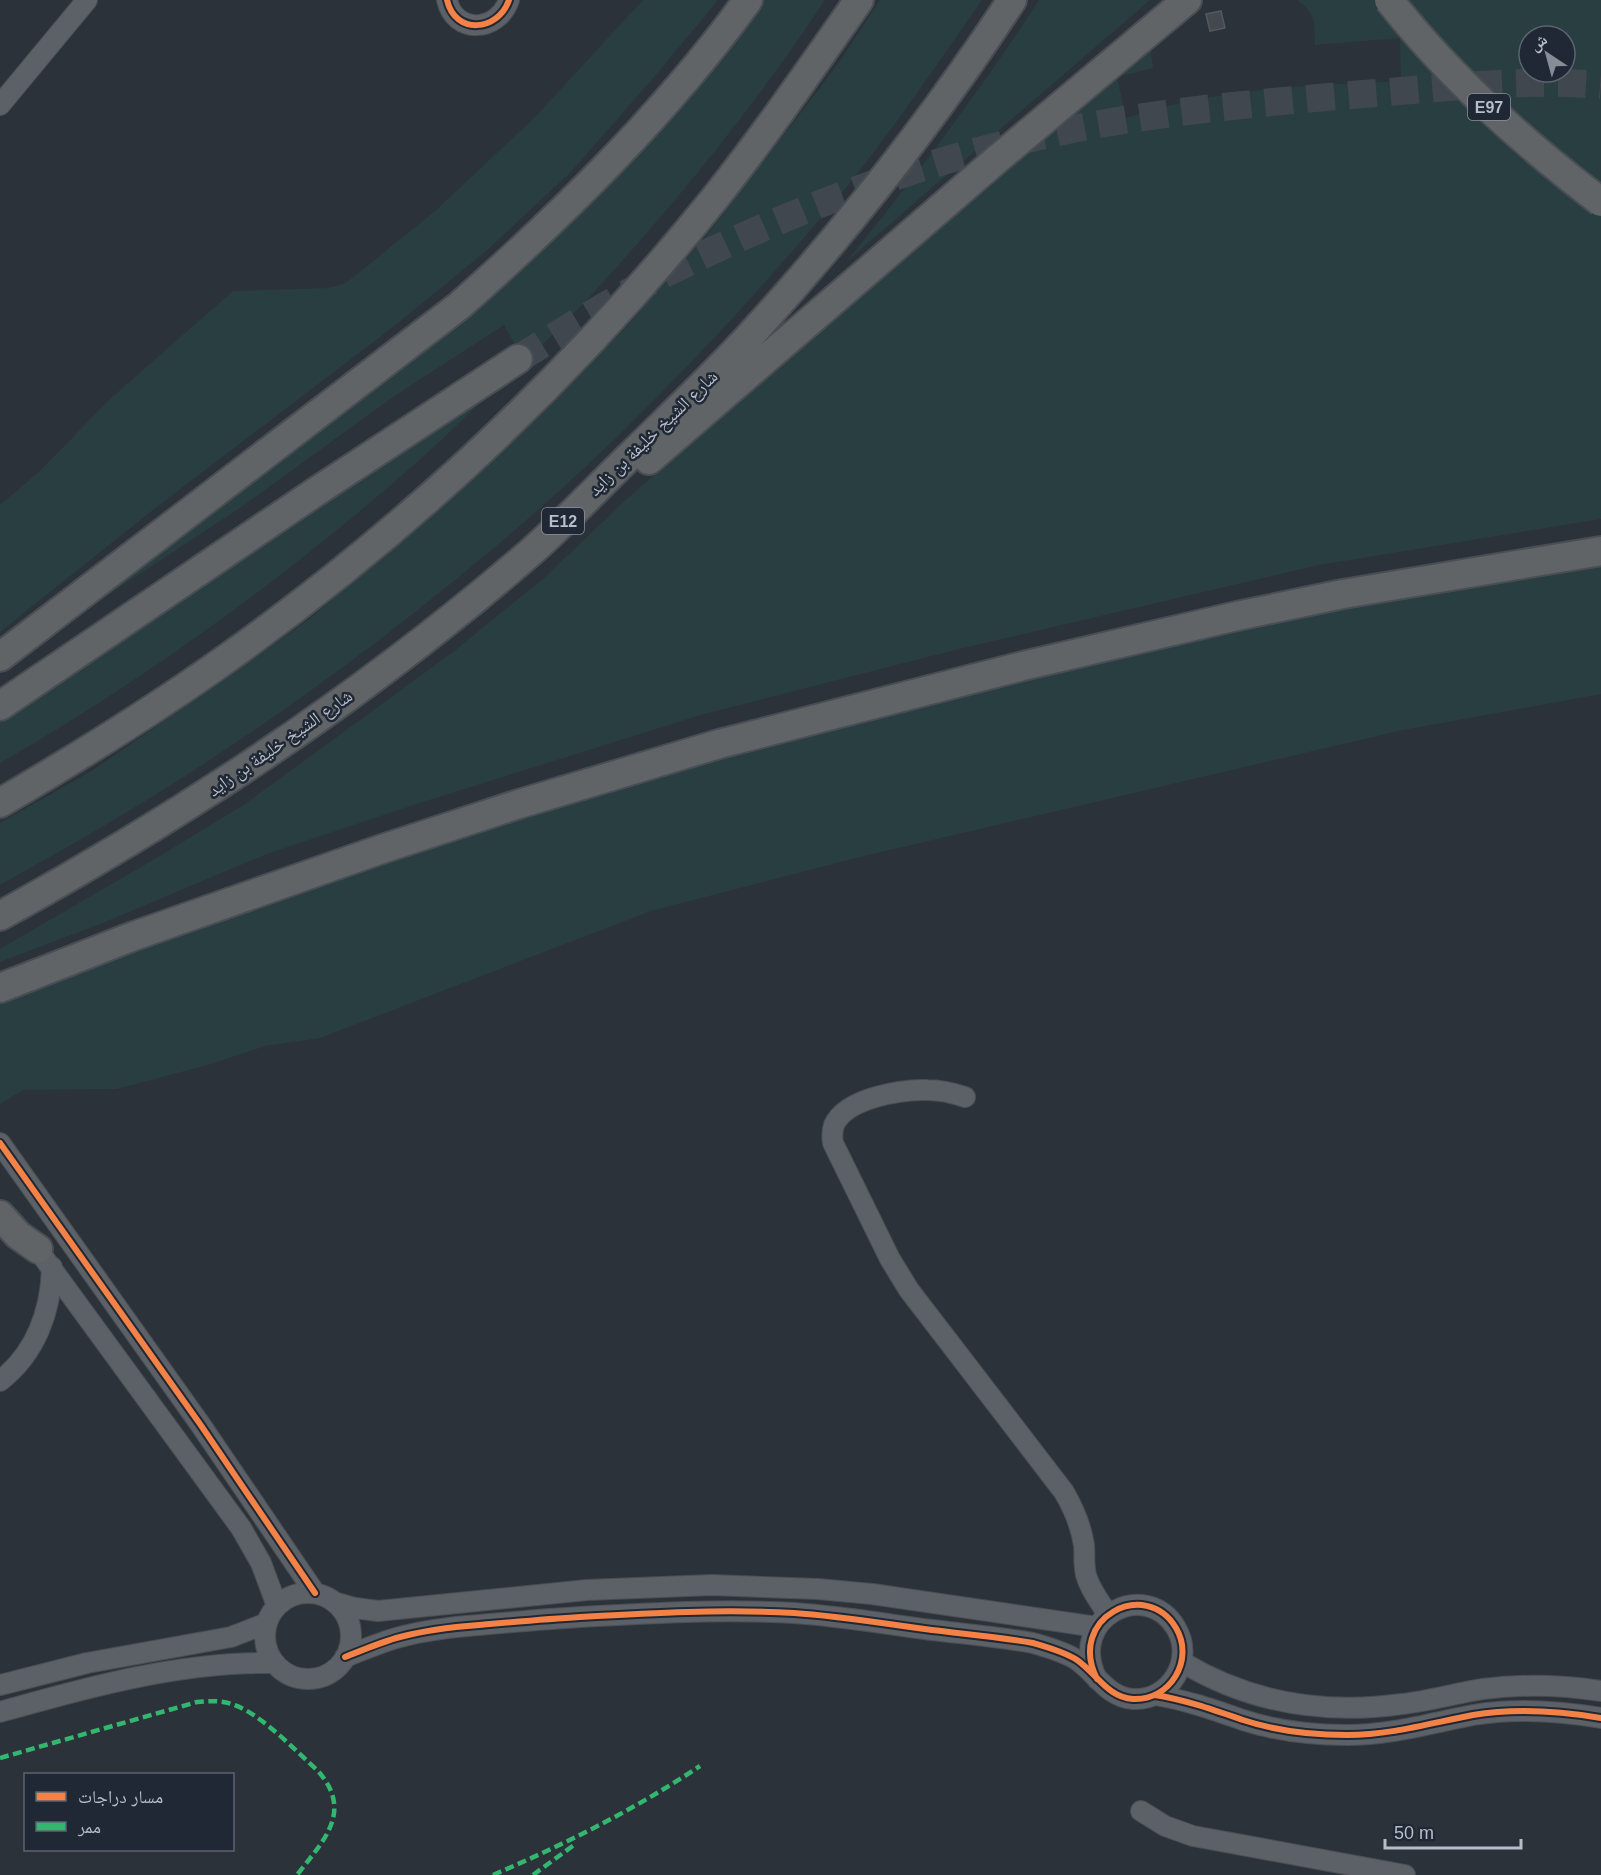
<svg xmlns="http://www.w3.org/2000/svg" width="1601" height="1875" viewBox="0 0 1601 1875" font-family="Arial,'Noto Naskh Arabic',sans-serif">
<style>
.green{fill:#293e40;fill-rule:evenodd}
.building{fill:#44494f;stroke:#545961;stroke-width:1.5}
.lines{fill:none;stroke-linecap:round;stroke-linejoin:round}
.highway-tunnel{stroke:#41474f;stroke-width:28;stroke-dasharray:28 14;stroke-linecap:butt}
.minor-casing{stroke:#4a4e54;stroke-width:22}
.highway-casing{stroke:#494e55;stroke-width:32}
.minor{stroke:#5c6067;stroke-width:20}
.highway{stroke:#606467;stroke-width:28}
.highway-bridge-casing{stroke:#494e55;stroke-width:32;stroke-linecap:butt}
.highway-bridge{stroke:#606467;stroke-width:28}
.quiet{stroke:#33b770;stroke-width:4.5;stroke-dasharray:9 4.5;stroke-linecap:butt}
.cycleway-casing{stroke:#1f2834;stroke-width:10}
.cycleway{stroke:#f48246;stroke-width:6}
.labels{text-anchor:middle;stroke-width:5;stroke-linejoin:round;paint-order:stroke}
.shield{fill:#1f2834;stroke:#89919c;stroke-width:1.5}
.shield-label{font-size:16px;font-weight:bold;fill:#b6bec9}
.street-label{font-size:18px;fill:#b6bec9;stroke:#1f2834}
</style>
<rect width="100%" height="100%" fill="#2c3239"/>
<path class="green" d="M 643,0 L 718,0 L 655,76 L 570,173 L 485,252 L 393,327 L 158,506 L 0,632 L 0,505 L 39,472 L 110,399 L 233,291 L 329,288 L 346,283 L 434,212 L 534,118 Z
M 762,0 L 825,0 C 757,103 679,199 596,290 C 573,315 549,338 525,362 L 504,325 L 393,397 L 243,506 L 68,621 L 343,411 Z
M 880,0 L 982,0 C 936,66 891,133 840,195 C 740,315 627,435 508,536 C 400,628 283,715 163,790 C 109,824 55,854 0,885 L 0,823 L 93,770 L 212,688 L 312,617 L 479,474 L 552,404 L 628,325 L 710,231 L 838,64 Z
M 1039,0 L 1150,0 L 846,262 C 915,178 980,91 1039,0 Z
M 1297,0 L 1601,0 L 1601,519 L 1319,565 L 959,649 L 704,714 L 426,801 L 267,854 L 105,922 L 0,962 L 0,949 L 158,857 L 245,804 L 453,652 L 545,577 L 629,497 L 1150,43 L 1153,68 L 1117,77 L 1126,118 C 1214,89 1309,85 1401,81 L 1400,38 L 1315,45 C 1314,22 1317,14 1297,0 ZM 1529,36 L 1565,36 L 1565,72 L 1529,72 Z
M 515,369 C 484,398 454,429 423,457 C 293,572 151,676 0,763 L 0,715 Z
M 1601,564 L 1601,694 L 1403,730 L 860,857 L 651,911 L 320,1038 L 265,1046 L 211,1064 L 117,1089 L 23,1090 L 0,1104 L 0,991 L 611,787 L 872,714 L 1150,647 L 1432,589 Z"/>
<path class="building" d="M 1221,11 L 1225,28 L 1210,31 L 1206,14 Z"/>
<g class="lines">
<path class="highway-tunnel" d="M 518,359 C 567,329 615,298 666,273 C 784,214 911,164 1040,136 C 1142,113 1246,104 1351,95 C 1434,89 1518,78 1601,85"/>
<defs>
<path id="minor" d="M 447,0 C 455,35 498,32 509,0
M 0,105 L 87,0
M 965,1097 C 953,1093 941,1090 928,1090 C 902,1089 846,1098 834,1125 C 832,1131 832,1137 833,1143 L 890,1259 L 909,1290 L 1064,1492 C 1074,1509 1081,1526 1084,1545 C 1085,1556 1083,1568 1087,1578 C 1091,1591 1101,1603 1108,1615
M 0,1143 L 200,1424 L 315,1593
M 30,1239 L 241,1528 L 261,1563 L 277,1606
M 0,1381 C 36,1353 51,1311 52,1267
M265 1636a43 43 0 1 1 86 0a43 43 0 1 1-86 0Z
M 334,1602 L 355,1608 L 378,1611 L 587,1590 L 712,1585 L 818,1589 L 872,1594 L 1097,1627
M 345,1657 C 363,1650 381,1642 400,1637 C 426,1630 452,1627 479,1625 C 513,1622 546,1619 580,1617 C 651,1613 723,1609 794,1613 C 840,1616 886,1624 932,1630 C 965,1634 1000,1637 1033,1643 C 1047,1647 1065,1652 1077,1660 C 1097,1674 1107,1697 1133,1699 C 1170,1701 1195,1660 1176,1628 C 1146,1577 1066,1618 1097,1679
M 1182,1662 C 1250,1703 1323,1715 1402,1704 C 1429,1701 1456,1693 1483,1689 C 1522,1684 1562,1685 1601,1691
M 0,1685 L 87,1663 L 231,1637 L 267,1623
M 1155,1695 C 1186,1700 1214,1710 1243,1720 C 1276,1731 1312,1735 1347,1735 C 1391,1735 1431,1723 1473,1715 C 1515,1708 1559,1711 1601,1718
M 0,1712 C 88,1687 183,1661 274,1663
M 1141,1811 L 1165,1826 L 1193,1836 L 1405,1875"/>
<path id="highway" d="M 649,460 L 995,161 L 1187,0
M 0,657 L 459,306 C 564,213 665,114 748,0
M 0,706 L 314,493 L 518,359
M 0,803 C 77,758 153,711 226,659 C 409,529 575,372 715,198 C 766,134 812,67 859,0
M 0,916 C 189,812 368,693 531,552 C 565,522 597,488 630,456 C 670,417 710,379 748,338 C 844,233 934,119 1012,0
M 0,988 L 134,936 L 382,849 L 519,804 L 719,744 L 1027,665 L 1237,616 L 1343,594 L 1601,551
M 0,1215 L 18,1235 L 38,1249"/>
</defs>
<use href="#minor" class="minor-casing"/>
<use href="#highway" class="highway-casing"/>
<use href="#minor" class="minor"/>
<use href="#highway" class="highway"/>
<defs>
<path id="highway-bridge" d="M 1389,0 C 1447,74 1526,145 1601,202"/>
</defs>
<use href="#highway-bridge" class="highway-bridge-casing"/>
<use href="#highway-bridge" class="highway-bridge"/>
<path class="quiet" d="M 0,1758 L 197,1702 C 210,1701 222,1700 234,1705 C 261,1714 296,1751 318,1771 C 354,1812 323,1841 297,1875
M 493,1875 C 565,1844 634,1810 700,1766
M 533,1875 L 574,1845"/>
<defs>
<path id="cycleway" d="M 447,0 C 455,35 498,32 509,0
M 0,1143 L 200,1424 L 315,1593
M 345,1657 C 363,1650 381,1642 400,1637 C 426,1630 452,1627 479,1625 C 513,1622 546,1619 580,1617 C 651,1613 723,1609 794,1613 C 840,1616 886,1624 932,1630 C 965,1634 1000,1637 1033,1643 C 1047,1647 1065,1652 1077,1660 C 1097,1674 1107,1697 1133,1699 C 1170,1701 1195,1660 1176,1628 C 1146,1577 1066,1618 1097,1679
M 1155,1695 C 1186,1700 1214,1710 1243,1720 C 1276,1731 1312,1735 1347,1735 C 1391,1735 1431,1723 1473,1715 C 1515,1708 1559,1711 1601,1718"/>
</defs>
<use href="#cycleway" class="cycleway-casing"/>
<use href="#cycleway" class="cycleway"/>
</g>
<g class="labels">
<g class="shield">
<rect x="1468" y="94" width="42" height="26" rx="4.5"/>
<rect x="542" y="508" width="42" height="26" rx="4.5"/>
</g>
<g class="shield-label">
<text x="1489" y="113">E97</text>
<text x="563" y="527">E12</text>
</g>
<g class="street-label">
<text transform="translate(653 433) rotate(-44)" y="6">شارع الشيخ خليفة بن زايد</text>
<text transform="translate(280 743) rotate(-35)" y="6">شارع الشيخ خليفة بن زايد</text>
</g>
</g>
<rect x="24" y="1773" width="210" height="78" fill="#1f2834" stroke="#5b6470" stroke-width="1.5"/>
<rect x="36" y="1792" width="30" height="9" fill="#f48246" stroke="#5b6470" stroke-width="1.5"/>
<text x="78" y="1803" font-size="18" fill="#b6bec9">مسار دراجات</text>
<rect x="36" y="1822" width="30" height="9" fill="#33b770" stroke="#5b6470" stroke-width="1.5"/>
<text x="78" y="1833" font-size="18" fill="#b6bec9">ممر</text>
<g transform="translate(1547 54) rotate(324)"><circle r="28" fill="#1f2834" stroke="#5b6470" stroke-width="1.5"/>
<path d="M0-4.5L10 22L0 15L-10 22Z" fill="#868d97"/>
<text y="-9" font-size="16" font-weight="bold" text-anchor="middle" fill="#b6bec9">ش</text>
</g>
<path d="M1385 1839v9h136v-9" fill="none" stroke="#b6bec9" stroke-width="3"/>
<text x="1394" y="1839" font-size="18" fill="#b6bec9" stroke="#1f2834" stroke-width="4.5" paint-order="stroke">50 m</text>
</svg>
